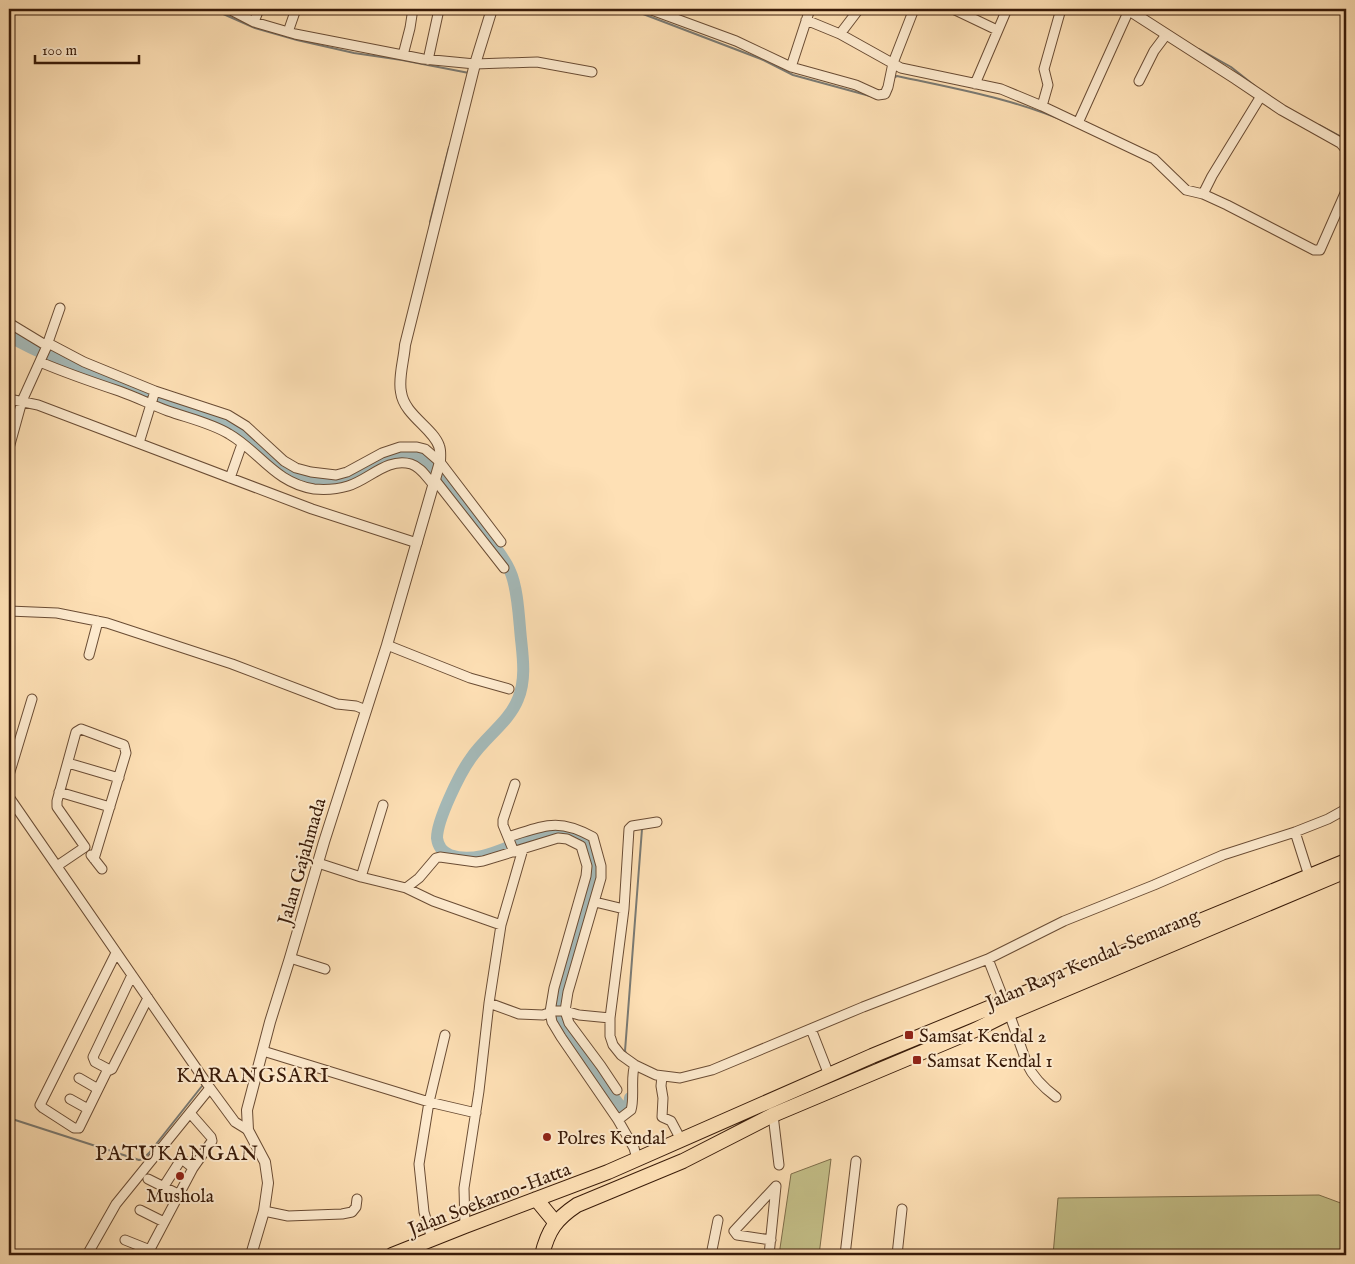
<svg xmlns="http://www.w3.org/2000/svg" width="1355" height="1264" viewBox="0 0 1355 1264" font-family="'IM FELL English',serif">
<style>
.green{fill:#c5c18a;stroke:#7f6e4a}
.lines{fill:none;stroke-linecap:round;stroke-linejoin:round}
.stream{stroke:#7a7a73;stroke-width:2}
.river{stroke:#a5bab9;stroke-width:12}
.minor-casing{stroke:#6a4c34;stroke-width:11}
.tertiary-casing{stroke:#6a4c34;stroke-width:12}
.trunk-casing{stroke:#391b09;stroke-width:16}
.minor{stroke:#feebcf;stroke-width:9}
.tertiary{stroke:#feebcf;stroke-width:10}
.trunk{stroke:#fee0b5;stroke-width:14}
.poi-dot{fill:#8f2418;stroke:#feebcf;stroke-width:2}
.labels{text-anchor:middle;stroke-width:4;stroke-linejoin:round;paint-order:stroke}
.street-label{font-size:19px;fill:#391b09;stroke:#feebcf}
.poi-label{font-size:19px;fill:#391b09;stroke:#feebcf;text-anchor:start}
.quarter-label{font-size:21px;letter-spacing:1px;fill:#391b09;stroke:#feebcf}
</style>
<rect width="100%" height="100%" fill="#fee0b5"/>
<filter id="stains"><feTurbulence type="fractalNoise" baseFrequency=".004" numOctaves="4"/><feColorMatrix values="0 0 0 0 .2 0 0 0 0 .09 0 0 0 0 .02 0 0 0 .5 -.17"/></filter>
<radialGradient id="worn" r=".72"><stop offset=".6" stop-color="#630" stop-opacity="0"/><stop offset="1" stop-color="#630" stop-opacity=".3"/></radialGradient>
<path class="green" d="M 831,1159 L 819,1255 L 779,1255 L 791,1174 Z
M 1319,1195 L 1346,1205 L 1346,1255 L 1053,1255 L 1058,1198 Z"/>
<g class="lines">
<path class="stream" d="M 212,9 L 255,28 L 297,40 L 354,53 L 402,60 L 469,73
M 630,9 L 761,59 L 793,75 L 870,96
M 1137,9 L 1144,14
M 1199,49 L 1231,67 L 1255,86
M 893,78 L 897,76 C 956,89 1016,99 1071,124
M 1319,125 L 1343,138 L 1345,141
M 430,222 L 449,147
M 627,1055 L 625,1051 L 642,829
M 9,1118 L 139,1160 L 143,1159 L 149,1153 L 202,1086"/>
<path class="river" d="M 9,336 C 47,358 89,372 131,388 C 146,394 161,401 176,407 C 195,413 213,414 230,425 C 258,443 278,475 313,481 C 325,483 340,482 351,478 C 371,470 394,448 418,457 C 427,461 435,469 441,476 C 454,493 467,511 480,528 C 491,542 503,555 510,571 C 518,588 519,620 521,639 C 523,658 526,680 518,699 C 509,722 485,737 471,758 C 460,773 437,820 437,838 C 438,846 442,852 450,855 C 480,866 513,842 541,835 C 556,831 570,836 585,839 C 606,867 577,941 567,972 C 563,986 556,1002 559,1017 C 563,1031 575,1044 583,1056 C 597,1074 610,1093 624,1111 L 629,1107 L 630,1098"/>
<defs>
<path id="minor" d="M 229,9 L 254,22 L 295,34 L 423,59 L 475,64 L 537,62 L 592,72
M 649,9 L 736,41 L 791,67 L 856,85 L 878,95 L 885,94 L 888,87 L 893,63 L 914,9
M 953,9 L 997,30
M 806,20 L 840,34 L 901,68 L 1001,89 L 1042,106 L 1154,159 L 1186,190 L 1203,194 L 1227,205 L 1314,250 L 1320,250 L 1346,191
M 254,22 L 259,9
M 288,32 L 296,9
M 840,34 L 859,9
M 403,55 L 410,28 L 412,15
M 428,60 L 438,14
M 791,67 L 810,9
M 1139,81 L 1154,51 L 1166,35
M 975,84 L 1007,9
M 1042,106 L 1048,85 L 1044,69 L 1061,9
M 1078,123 L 1129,10
M 1203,194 L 1212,176 L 1261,96
M 9,323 L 47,346
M 48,343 L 84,362 L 155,391 L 228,415 L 246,426 L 284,461 L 296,468 L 311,472 L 336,475 L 347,472 L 382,453 L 400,447 L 417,447 L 425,449 L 440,462 L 501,542
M 40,362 C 66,373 92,382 119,391 C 136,397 152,405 168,411 C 188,418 211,423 229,434 C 260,452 275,483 314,489 C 325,490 338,489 348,486 C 369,480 387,457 411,464 C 421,467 427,478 433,484
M 9,399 L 38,405 L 312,509 L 417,543
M 139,443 L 155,391
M 9,448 L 22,401 L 46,348 L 60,308
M 230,478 L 242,444
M 435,480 L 504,568
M 9,611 L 57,613 L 107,623 L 232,664 L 337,704 L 356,706 L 366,710
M 387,645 L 470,678 L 509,689
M 89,655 L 98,621
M 68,763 L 119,778
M 9,775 L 32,699
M 59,792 L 110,807
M 9,797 L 210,1088 L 235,1122 L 248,1130
M 657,822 L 632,826 L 629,829 L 624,909 L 610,1018 L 610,1036 L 613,1045 L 621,1055 L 635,1065 L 656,1075 L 680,1078 L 712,1070 L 863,1007 L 988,959 L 1064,921 L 1154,885 L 1223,855 L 1295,832 L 1328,819 L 1346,809
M 1295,832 L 1309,876
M 508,837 C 544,826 557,817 593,837 L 601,866 L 601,878 L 568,992 L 565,1011 L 569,1023 L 601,1066 L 617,1090
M 514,852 L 503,825 L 503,820 L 515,784
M 91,855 L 102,869
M 318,863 L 361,877 L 406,888 L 419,878 L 436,858 L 440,857 L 476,862 L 483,861 L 558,838 L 567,839 L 581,846 L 587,866 L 586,876 L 554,988 L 550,1012 L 552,1022 L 561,1037 L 618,1120 L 634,1148 L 636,1155
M 57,866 L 85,847 L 57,807 L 57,801 L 76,732 L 81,729 L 124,745 L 126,753 L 94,859
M 361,877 L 383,805
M 406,888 L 433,901 L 501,925
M 595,902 L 624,909
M 290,958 L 325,969
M 988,959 L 1009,1013 L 1027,1064 C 1033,1077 1044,1088 1056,1097
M 132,975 L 93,1057 L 95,1062 L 110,1070 L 112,1069 L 148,998
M 489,1003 L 519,1014 L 543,1015 L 554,1011 L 565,1011 L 579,1015 L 610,1018
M 811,1029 L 829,1075
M 263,1051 L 429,1102 L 476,1113
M 108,1069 L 79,1128 L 74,1128 L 43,1108 L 40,1105 L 116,953
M 662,1076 L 661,1086 L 663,1098 L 662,1117 L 671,1121 L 679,1136
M 79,1078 L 98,1089
M 70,1099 L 88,1109
M 773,1115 L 779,1165
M 618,1120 L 631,1110 C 635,1098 630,1075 635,1065
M 148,1179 L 178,1194
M 164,1186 L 180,1161 L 183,1160 L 193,1168
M 140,1210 L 164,1222
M 264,1211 L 288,1216 L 342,1214 L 352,1212 L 356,1207 L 357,1199
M 465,1226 L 464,1188 L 479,1091 L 489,1003 L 501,925 L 523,849
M 432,1239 L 424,1212 L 419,1164 L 429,1102 L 445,1035
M 125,1240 L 150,1250
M 771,1240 L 737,1235 L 734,1231 L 776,1186
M 87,1255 L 116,1204 L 210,1088
M 147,1255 L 193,1168 L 212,1141 L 211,1137 L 190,1113
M 711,1255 L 718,1220
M 769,1255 L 776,1186
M 845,1255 L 856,1161
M 897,1255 L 902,1209"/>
<path id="tertiary" d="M 1127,9 L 1236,79 L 1282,110 L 1341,143 L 1346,149
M 251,1255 L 264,1211 L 268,1183 L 265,1162 L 248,1130 L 247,1110 L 270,1022 L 290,958 L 324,842 L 387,645 L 440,462 C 440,457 441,451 439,446 C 433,428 404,415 401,392 C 398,378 404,360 405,345 L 475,64 L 492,9"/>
<path id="trunk" d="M 536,1199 L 555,1222
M 392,1255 L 465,1226 L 608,1172 L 872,1056 L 1346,861
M 542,1255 C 548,1230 556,1219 577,1205 L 683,1161 L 773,1115 L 975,1030 L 1009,1013 L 1346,871"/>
</defs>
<use href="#minor" class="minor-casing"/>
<use href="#tertiary" class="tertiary-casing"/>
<use href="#trunk" class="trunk-casing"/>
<use href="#minor" class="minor"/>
<use href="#tertiary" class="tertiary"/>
<use href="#trunk" class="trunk"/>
</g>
<g class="poi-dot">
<rect x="904" y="1030" width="10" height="10" rx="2.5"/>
<rect x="912" y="1055" width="10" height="10" rx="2.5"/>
<circle cx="547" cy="1137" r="5"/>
<circle cx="180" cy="1176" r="5"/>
</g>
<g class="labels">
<g class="street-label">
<text transform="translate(301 861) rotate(-74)" y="7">Jalan Gajahmada</text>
<text transform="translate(1092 958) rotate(-23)" y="7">Jalan Raya Kendal-Semarang</text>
<text transform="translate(489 1198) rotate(-21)" y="7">Jalan Soekarno-Hatta</text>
</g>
<g class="poi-label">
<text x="919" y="1042">Samsat Kendal 2</text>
<text x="927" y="1067">Samsat Kendal 1</text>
<text x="557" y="1144">Polres Kendal</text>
<text x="180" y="1202" text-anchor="middle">Mushola</text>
</g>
<g class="quarter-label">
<text x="253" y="1082">KARANGSARI</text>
<text x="177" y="1160">PATUKANGAN</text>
</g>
</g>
<rect width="1355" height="1264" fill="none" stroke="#fee0b5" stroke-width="30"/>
<rect x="10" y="10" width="1335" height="1244" fill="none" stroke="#391b09" stroke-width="2.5"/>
<rect x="15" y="15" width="1325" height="1234" fill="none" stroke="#391b09"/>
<path d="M35 55v8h104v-8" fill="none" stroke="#391b09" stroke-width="2.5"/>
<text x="42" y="55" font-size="15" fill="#391b09" stroke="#feebcf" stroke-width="4" paint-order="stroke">100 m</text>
<rect width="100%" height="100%" filter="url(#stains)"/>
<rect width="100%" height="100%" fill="url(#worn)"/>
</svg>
